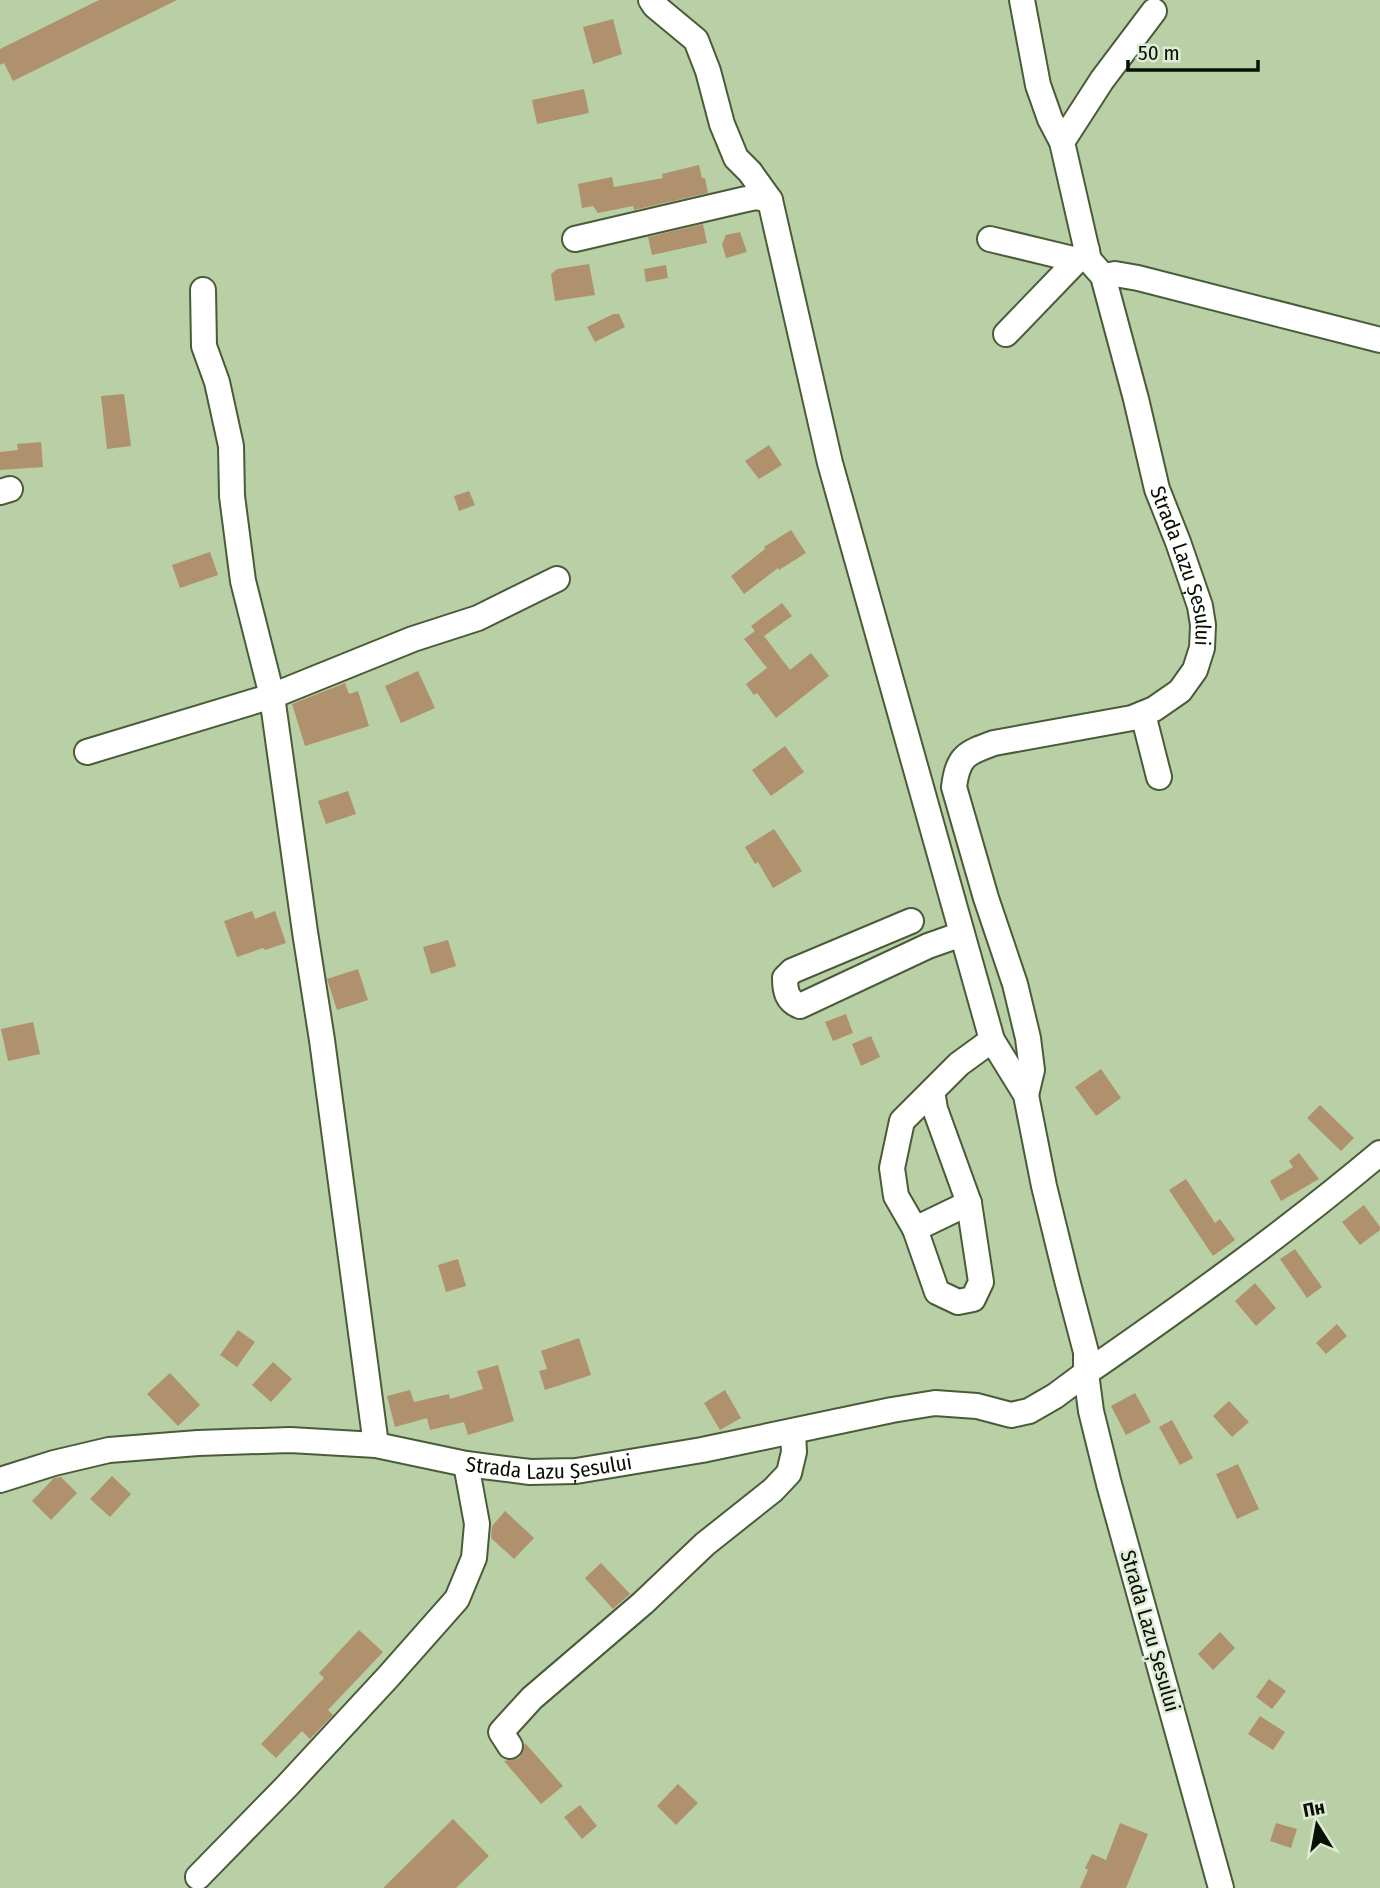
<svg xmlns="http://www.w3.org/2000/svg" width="1380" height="1888" viewBox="0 0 1380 1888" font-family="'Fira Sans Condensed',sans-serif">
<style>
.building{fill:#b0916e}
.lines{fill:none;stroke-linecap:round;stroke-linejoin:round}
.minor-casing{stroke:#495c37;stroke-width:28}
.minor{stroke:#fff;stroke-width:24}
.labels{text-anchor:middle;stroke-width:5;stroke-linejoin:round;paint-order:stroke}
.street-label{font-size:21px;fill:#091003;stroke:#e0ebd6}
</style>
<rect width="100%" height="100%" fill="#b9cfa6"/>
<path class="building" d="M 99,0 L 177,0 L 13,81 L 4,63 L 0,65 L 0,49 Z
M 613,19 L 622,54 L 593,64 L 583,27 Z
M 584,89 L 589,113 L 537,124 L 532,100 Z
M 699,165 L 702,178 L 705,178 L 708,193 L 634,210 L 633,206 L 598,213 L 593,206 L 582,208 L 578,184 L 612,177 L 614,187 L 663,178 L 662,174 Z
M 703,224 L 707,243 L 652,255 L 648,237 Z
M 740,232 L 747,252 L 726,258 L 722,244 L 726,235 Z
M 589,264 L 595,295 L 555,301 L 551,274 L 557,269 Z
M 666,265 L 668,278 L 646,282 L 644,269 Z
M 613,314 L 619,314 L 625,327 L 595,342 L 587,327 Z
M 124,394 L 131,446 L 107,449 L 101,396 Z
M 41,442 L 43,467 L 0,470 L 0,452 L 18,450 L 17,444 Z
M 769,445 L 782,465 L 759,479 L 745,461 Z
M 469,491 L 475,505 L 459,511 L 454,496 Z
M 791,530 L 806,553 L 779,570 L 778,568 L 744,594 L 731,576 L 765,549 L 764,547 Z
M 210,552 L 218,575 L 180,588 L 172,565 Z
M 782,603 L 792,616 L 764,636 L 790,670 L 811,653 L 829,676 L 776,718 L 757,693 L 754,695 L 746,684 L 767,668 L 744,639 L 755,631 L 751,626 Z
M 418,671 L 435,708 L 401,723 L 385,686 Z
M 345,683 L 349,694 L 358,691 L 369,726 L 305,746 L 292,704 Z
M 785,746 L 804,772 L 771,796 L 752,770 Z
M 348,791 L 356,814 L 326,824 L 318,801 Z
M 774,829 L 802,871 L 773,888 L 758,862 L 755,864 L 745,847 Z
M 252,911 L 255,919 L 275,911 L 286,943 L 265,950 L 263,948 L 237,957 L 224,921 Z
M 448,940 L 456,966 L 431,974 L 423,947 Z
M 358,969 L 368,1000 L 337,1010 L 327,979 Z
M 846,1014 L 853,1033 L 833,1041 L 825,1022 Z
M 33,1022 L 40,1054 L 8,1061 L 1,1029 Z
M 871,1036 L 880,1057 L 861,1066 L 852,1044 Z
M 1101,1069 L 1121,1098 L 1096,1116 L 1075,1087 Z
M 1320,1105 L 1354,1138 L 1341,1151 L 1307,1118 Z
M 1299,1153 L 1319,1179 L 1281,1201 L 1270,1181 L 1293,1167 L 1289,1161 Z
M 1186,1179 L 1215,1223 L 1220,1219 L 1235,1240 L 1213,1256 L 1169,1190 Z
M 1364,1205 L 1380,1227 L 1380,1230 L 1360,1245 L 1342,1222 Z
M 1295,1249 L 1322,1287 L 1307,1298 L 1280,1259 Z
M 458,1259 L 466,1286 L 446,1292 L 438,1265 Z
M 1255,1283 L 1276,1308 L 1256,1326 L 1235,1301 Z
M 1337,1324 L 1347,1336 L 1326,1354 L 1316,1343 Z
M 238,1330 L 255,1342 L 237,1367 L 220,1355 Z
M 579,1338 L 591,1375 L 545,1390 L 539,1371 L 547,1369 L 541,1351 Z
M 273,1362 L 292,1379 L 271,1402 L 252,1385 Z
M 498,1365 L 514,1421 L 468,1435 L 464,1422 L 430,1430 L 427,1418 L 395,1427 L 387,1396 L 410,1390 L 414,1402 L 449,1394 L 450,1399 L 483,1389 L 477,1371 Z
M 170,1373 L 200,1405 L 178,1426 L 147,1394 Z
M 725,1390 L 741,1418 L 720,1430 L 704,1403 Z
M 1135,1393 L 1151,1422 L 1126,1435 L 1111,1406 Z
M 1229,1401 L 1249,1422 L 1232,1437 L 1213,1416 Z
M 1172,1420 L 1193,1458 L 1180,1465 L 1159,1427 Z
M 1238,1464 L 1259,1509 L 1237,1519 L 1216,1474 Z
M 112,1476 L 131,1494 L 110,1517 L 90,1499 Z
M 61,1477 L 77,1493 L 51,1520 L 32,1501 L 54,1478 Z
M 505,1511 L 534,1538 L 514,1559 L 491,1538 L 492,1526 Z
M 601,1563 L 630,1594 L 613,1609 L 585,1578 Z
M 359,1630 L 383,1652 L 328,1710 L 333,1715 L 310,1739 L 302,1731 L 276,1758 L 261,1744 L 324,1678 L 319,1673 Z
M 1220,1632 L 1235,1648 L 1213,1670 L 1198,1654 Z
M 1269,1679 L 1286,1691 L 1272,1709 L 1256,1697 Z
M 1260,1716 L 1285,1732 L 1273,1750 L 1248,1734 Z
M 525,1743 L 563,1786 L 541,1804 L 504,1761 L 519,1758 L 523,1752 Z
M 678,1784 L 698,1803 L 676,1825 L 657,1806 Z
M 580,1805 L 597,1826 L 582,1839 L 564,1817 Z
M 453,1819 L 489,1856 L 456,1888 L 383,1888 Z
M 1120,1823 L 1148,1834 L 1126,1888 L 1080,1888 L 1088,1870 L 1085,1868 L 1092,1854 L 1106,1860 Z
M 1276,1823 L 1297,1829 L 1291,1848 L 1270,1841 Z"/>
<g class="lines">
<defs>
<g id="minor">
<path id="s1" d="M 1022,0 L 1038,85 L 1050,119 L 1062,142 L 1089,260 L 1103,276 L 1136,399 L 1157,489 L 1178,542 L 1200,606 L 1203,625 L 1202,648 L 1195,670 L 1180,691 L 1154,709 L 1132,718 L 994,743 C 966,753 958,756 954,787 L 986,898 L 1015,984 L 1028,1038 L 1032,1070 L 1026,1095"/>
<path d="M 1062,142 L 1102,80 L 1154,11"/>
<path d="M 575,239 L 742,200 L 756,197 L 770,200"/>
<path d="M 990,239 L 1077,260"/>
<path d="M 1103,276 L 1115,274 L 1138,278 L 1380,340"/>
<path d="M 1006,334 L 1087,250"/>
<path d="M 0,492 L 10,489"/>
<path d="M 1143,714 L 1159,777"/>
<path d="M 87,752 L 272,696 L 243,581 L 232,496 L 231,446 L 217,382 L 204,346 L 203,290"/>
<path d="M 911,921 L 792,971 L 785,978 C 785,991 787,1001 800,1006 L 928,946 L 962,934"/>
<path d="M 932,1091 L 935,1109 L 969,1203 L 981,1282 L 973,1299 L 958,1302 L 937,1292 L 915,1229 L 896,1196 L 892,1168 L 902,1121 L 959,1064 L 992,1040"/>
<path d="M 915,1229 L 969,1203"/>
<path d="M 376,1445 L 322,1040 L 305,932 L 272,696 L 413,639 L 478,618 L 557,579"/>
<path id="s2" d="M 0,1480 L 54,1463 L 109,1450 L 198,1443 L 290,1440 L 376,1445 L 466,1464 L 530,1472 L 576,1471 L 702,1450 L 892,1410 L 935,1403 L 977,1406 L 1011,1415 L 1029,1411 L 1055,1396 L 1086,1373 L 1086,1352 L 1067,1280 L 1044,1186 L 1026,1095 L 992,1040 L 830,463 L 770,200 L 750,172 L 736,158 L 722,124 L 708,71 L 696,40 L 655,6 L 651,0"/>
<path d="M 510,1746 L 501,1732 L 532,1698 L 643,1603 L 705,1544 L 773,1490 L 789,1473 L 794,1452 L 793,1432"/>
<path d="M 198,1877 L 287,1786 L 388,1677 L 457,1599 L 474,1558 L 477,1524 L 466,1464"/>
<path d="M 1221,1888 L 1109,1484 L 1091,1411 L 1086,1373 C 1187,1303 1286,1232 1380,1153"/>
</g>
</defs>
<use href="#minor" class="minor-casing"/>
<use href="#minor" class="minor"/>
</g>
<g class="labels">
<g class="street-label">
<text dy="7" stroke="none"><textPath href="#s1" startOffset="592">Strada Lazu Șesului</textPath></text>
<text dy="7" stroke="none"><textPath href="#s2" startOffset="556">Strada Lazu Șesului</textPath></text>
<text transform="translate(1150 1631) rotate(74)" y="7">Strada Lazu Șesului</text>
</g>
</g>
<g transform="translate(1317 1825) rotate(349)" stroke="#e0ebd6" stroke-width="5" paint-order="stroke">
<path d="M0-5L12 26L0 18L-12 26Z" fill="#091003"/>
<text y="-10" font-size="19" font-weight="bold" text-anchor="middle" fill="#091003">Пн</text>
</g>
<path d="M1128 60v10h130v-10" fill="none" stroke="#091003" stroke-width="3.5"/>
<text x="1138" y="60" font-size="21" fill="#091003" stroke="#e0ebd6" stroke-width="5" paint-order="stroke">50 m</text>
</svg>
